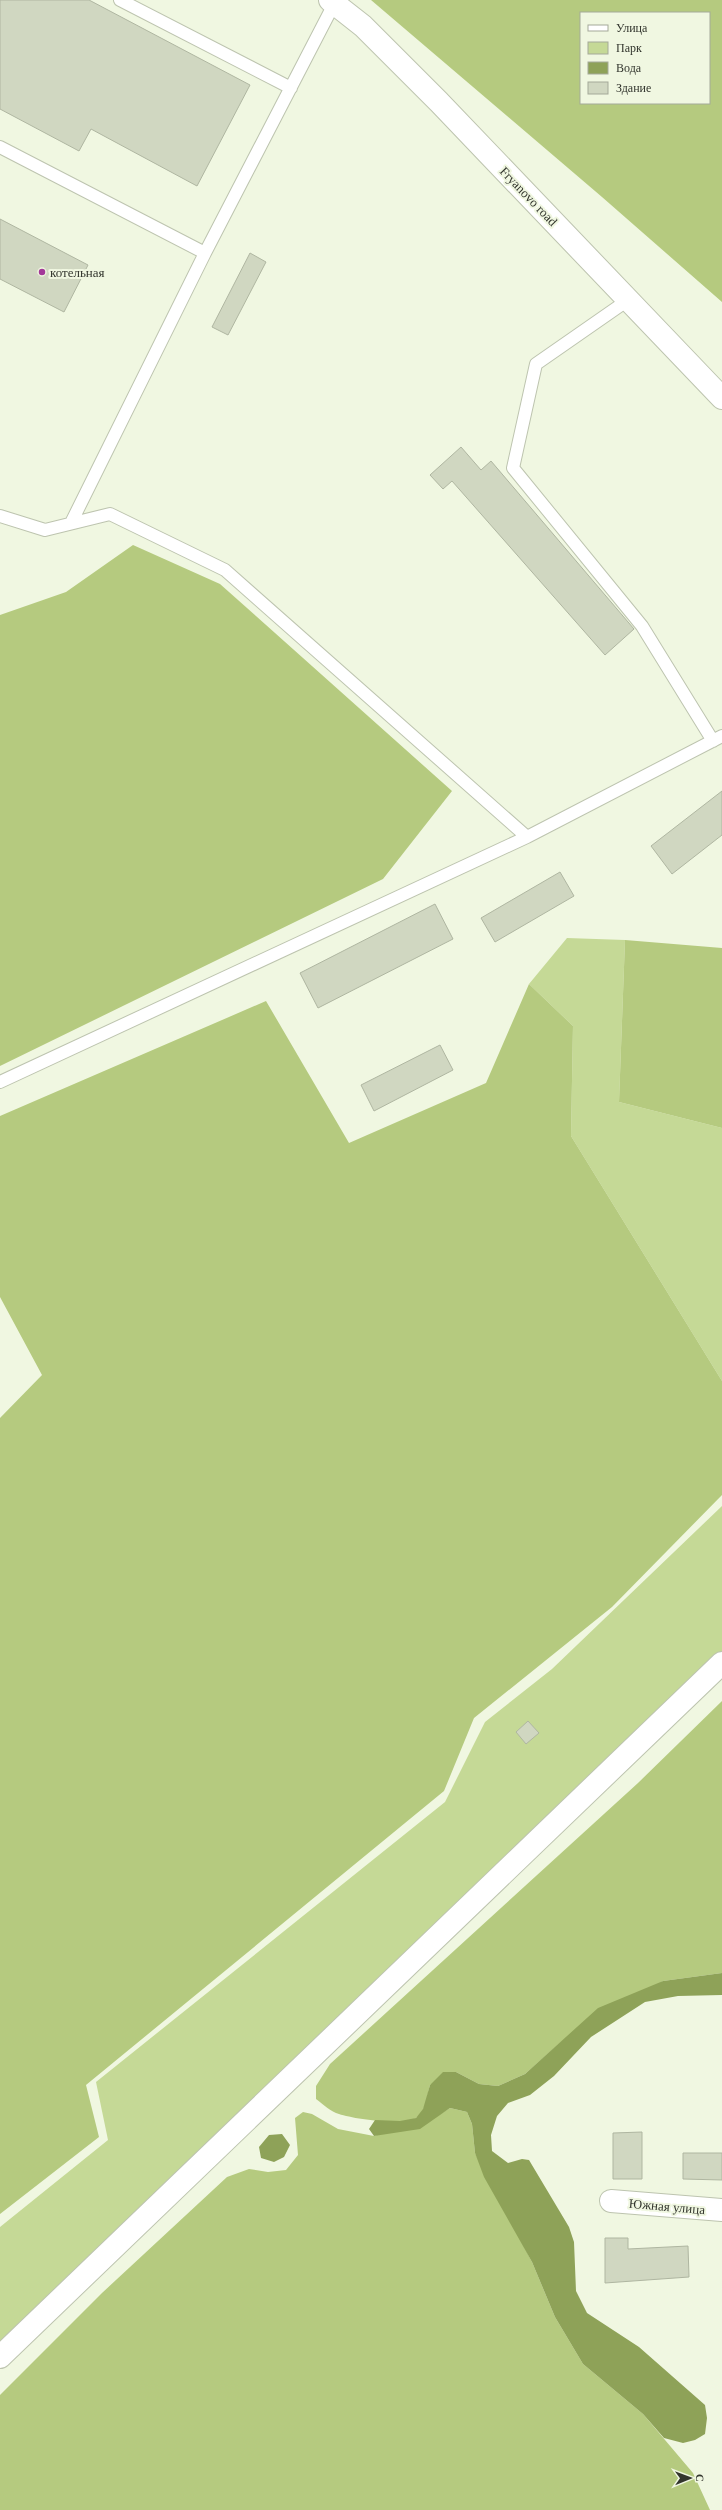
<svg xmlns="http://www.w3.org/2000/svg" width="722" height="2510" viewBox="0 0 722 2510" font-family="Georgia,serif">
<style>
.green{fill:#c5d996}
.forest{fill:#b5ca7f;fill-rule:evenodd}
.water{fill:#8ea258}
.building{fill:#d0d7c1;stroke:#afb6a1}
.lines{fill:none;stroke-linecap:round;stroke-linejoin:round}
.lane-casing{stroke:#bdc4af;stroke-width:14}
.street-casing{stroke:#bdc4af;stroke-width:24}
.primary-casing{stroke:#bdc4af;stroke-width:24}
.lane{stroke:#fff;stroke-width:12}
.street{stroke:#fff;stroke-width:22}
.primary{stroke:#fff;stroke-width:22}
.poi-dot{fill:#a33899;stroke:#f0f7e1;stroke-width:1.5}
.labels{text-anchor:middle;stroke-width:4;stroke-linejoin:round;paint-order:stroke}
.street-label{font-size:13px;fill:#32352d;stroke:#f0f7e1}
.poi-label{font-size:13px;fill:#32352d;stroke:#f0f7e1;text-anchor:start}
</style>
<rect width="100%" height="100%" fill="#f0f7e1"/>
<path class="green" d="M 567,938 L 625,940 L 619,1102 L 722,1128 L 722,1381 L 571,1136 L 573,1026 L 529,984 Z
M 722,1506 L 722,1663 L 0,2357 L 0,2227 L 108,2140 L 96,2082 L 445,1802 L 485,1722 L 552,1669 Z"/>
<path class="forest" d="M 371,0 L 722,0 L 722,302 L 602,197 ZM 581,13 L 709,13 L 709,103 L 581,103 Z
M 133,545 L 220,584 L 452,791 L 383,879 L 0,1066 L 0,615 L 66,592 Z
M 625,940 L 722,948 L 722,1128 L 619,1102 Z
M 529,984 L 573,1026 L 571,1136 L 722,1381 L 722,1495 L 612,1607 L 474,1718 L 444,1791 L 86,2085 L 99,2137 L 0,2214 L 0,1418 L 42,1375 L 0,1297 L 0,1116 L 266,1001 L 349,1143 L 486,1083 Z
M 722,1701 L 722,1973 L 663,1981 L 561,2042 L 525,2074 L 498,2086 L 479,2084 L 456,2072 L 430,2085 C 427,2095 426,2112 416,2118 C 402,2126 354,2119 339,2114 C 331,2112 323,2104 316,2099 L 316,2086 L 330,2064 L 638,1783 Z
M 450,2108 L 467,2112 L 472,2124 L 475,2153 L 532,2262 L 555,2317 L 583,2364 L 643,2414 L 693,2473 L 710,2510 L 0,2510 L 0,2395 L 102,2293 L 227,2177 L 249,2169 L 268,2172 L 286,2170 L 298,2155 L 295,2118 L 303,2112 L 312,2114 L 338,2129 L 374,2136 L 442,2113 Z"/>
<path class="water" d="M 722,1973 L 722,1995 L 678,1996 L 645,2002 L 591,2037 L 554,2076 L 530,2095 L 508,2103 L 497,2116 L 491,2135 L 492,2151 L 508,2163 L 522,2159 L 529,2160 L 569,2227 L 574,2242 L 576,2291 L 587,2313 L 639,2347 L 705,2405 L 707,2418 L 705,2434 L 695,2440 L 683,2443 L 664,2438 L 643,2414 L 583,2364 L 555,2317 L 532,2262 L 484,2177 L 475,2153 L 472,2124 L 467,2112 L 450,2108 L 420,2129 L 374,2136 L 369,2129 L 375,2120 L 400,2121 L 416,2118 L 423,2109 L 430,2085 L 443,2072 L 456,2072 L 479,2084 L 498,2086 L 525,2074 L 598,2008 L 663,1981 Z
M 282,2134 L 290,2145 L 284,2157 L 274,2162 L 261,2158 L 259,2147 L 269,2135 Z"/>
<path class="building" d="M 0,0 L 89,0 L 250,85 L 197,186 L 91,129 L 79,151 L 0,109 Z
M 0,219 L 88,265 L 64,312 L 0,279 Z
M 250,253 L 266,262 L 228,335 L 212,327 Z
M 461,447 L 481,470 L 491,461 L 634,629 L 605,655 L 452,481 L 443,489 L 430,475 Z
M 722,791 L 722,835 L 672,874 L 651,846 Z
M 560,872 L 574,896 L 495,942 L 481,918 Z
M 435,904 L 453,939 L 318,1008 L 300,973 Z
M 440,1045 L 453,1070 L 374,1111 L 361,1085 Z
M 528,1721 L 539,1733 L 526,1744 L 516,1732 Z
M 642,2132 L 642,2179 L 613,2179 L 613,2133 Z
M 683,2153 L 722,2153 L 722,2180 L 683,2179 Z
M 605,2238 L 628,2238 L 628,2249 L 688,2246 L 689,2277 L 605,2283 Z"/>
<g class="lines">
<defs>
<path id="lane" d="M 120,0 L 291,88
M 0,147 L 205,253 L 334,4
M 628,300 L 536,364 L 513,468 L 642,626 L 713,741
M 0,516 L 45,530 L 110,514 L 225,570 L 527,837 L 0,1082
M 71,523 L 205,253
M 527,837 L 722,736"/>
<path id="street" d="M 611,2201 L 722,2210
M 0,2357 L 722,1663"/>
<path id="primary" d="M 330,0 L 363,26 L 439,102 L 722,398"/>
</defs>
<use href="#lane" class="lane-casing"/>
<use href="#street" class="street-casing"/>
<use href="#primary" class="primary-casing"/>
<use href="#lane" class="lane"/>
<use href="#street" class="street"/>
<use href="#primary" class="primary"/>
</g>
<circle class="poi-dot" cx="42" cy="272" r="4"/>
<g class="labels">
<g class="street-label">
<text transform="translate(529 196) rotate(46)" y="5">Fryanovo road</text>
<text transform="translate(667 2206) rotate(5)" y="5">Южная улица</text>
</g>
<g class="poi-label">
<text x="50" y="277">котельная</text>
</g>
</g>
<rect x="580" y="12" width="130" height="92" fill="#f0f7e1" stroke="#a4a999"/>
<rect x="588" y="25" width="20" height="6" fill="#ffffff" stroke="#a4a999"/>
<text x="616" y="32" font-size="12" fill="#32352d">Улица</text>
<rect x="588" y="42" width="20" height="12" fill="#c5d996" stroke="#a4a999"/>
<text x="616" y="52" font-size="12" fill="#32352d">Парк</text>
<rect x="588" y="62" width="20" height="12" fill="#8ea258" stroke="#a4a999"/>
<text x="616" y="72" font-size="12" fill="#32352d">Вода</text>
<rect x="588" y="82" width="20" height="12" fill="#d0d7c1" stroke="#a4a999"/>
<text x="616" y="92" font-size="12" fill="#32352d">Здание</text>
<g transform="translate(690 2478) rotate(89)" stroke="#f0f7e1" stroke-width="3" paint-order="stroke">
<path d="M0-3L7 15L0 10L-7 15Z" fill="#32352d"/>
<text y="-6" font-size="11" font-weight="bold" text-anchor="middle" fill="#32352d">С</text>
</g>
</svg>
